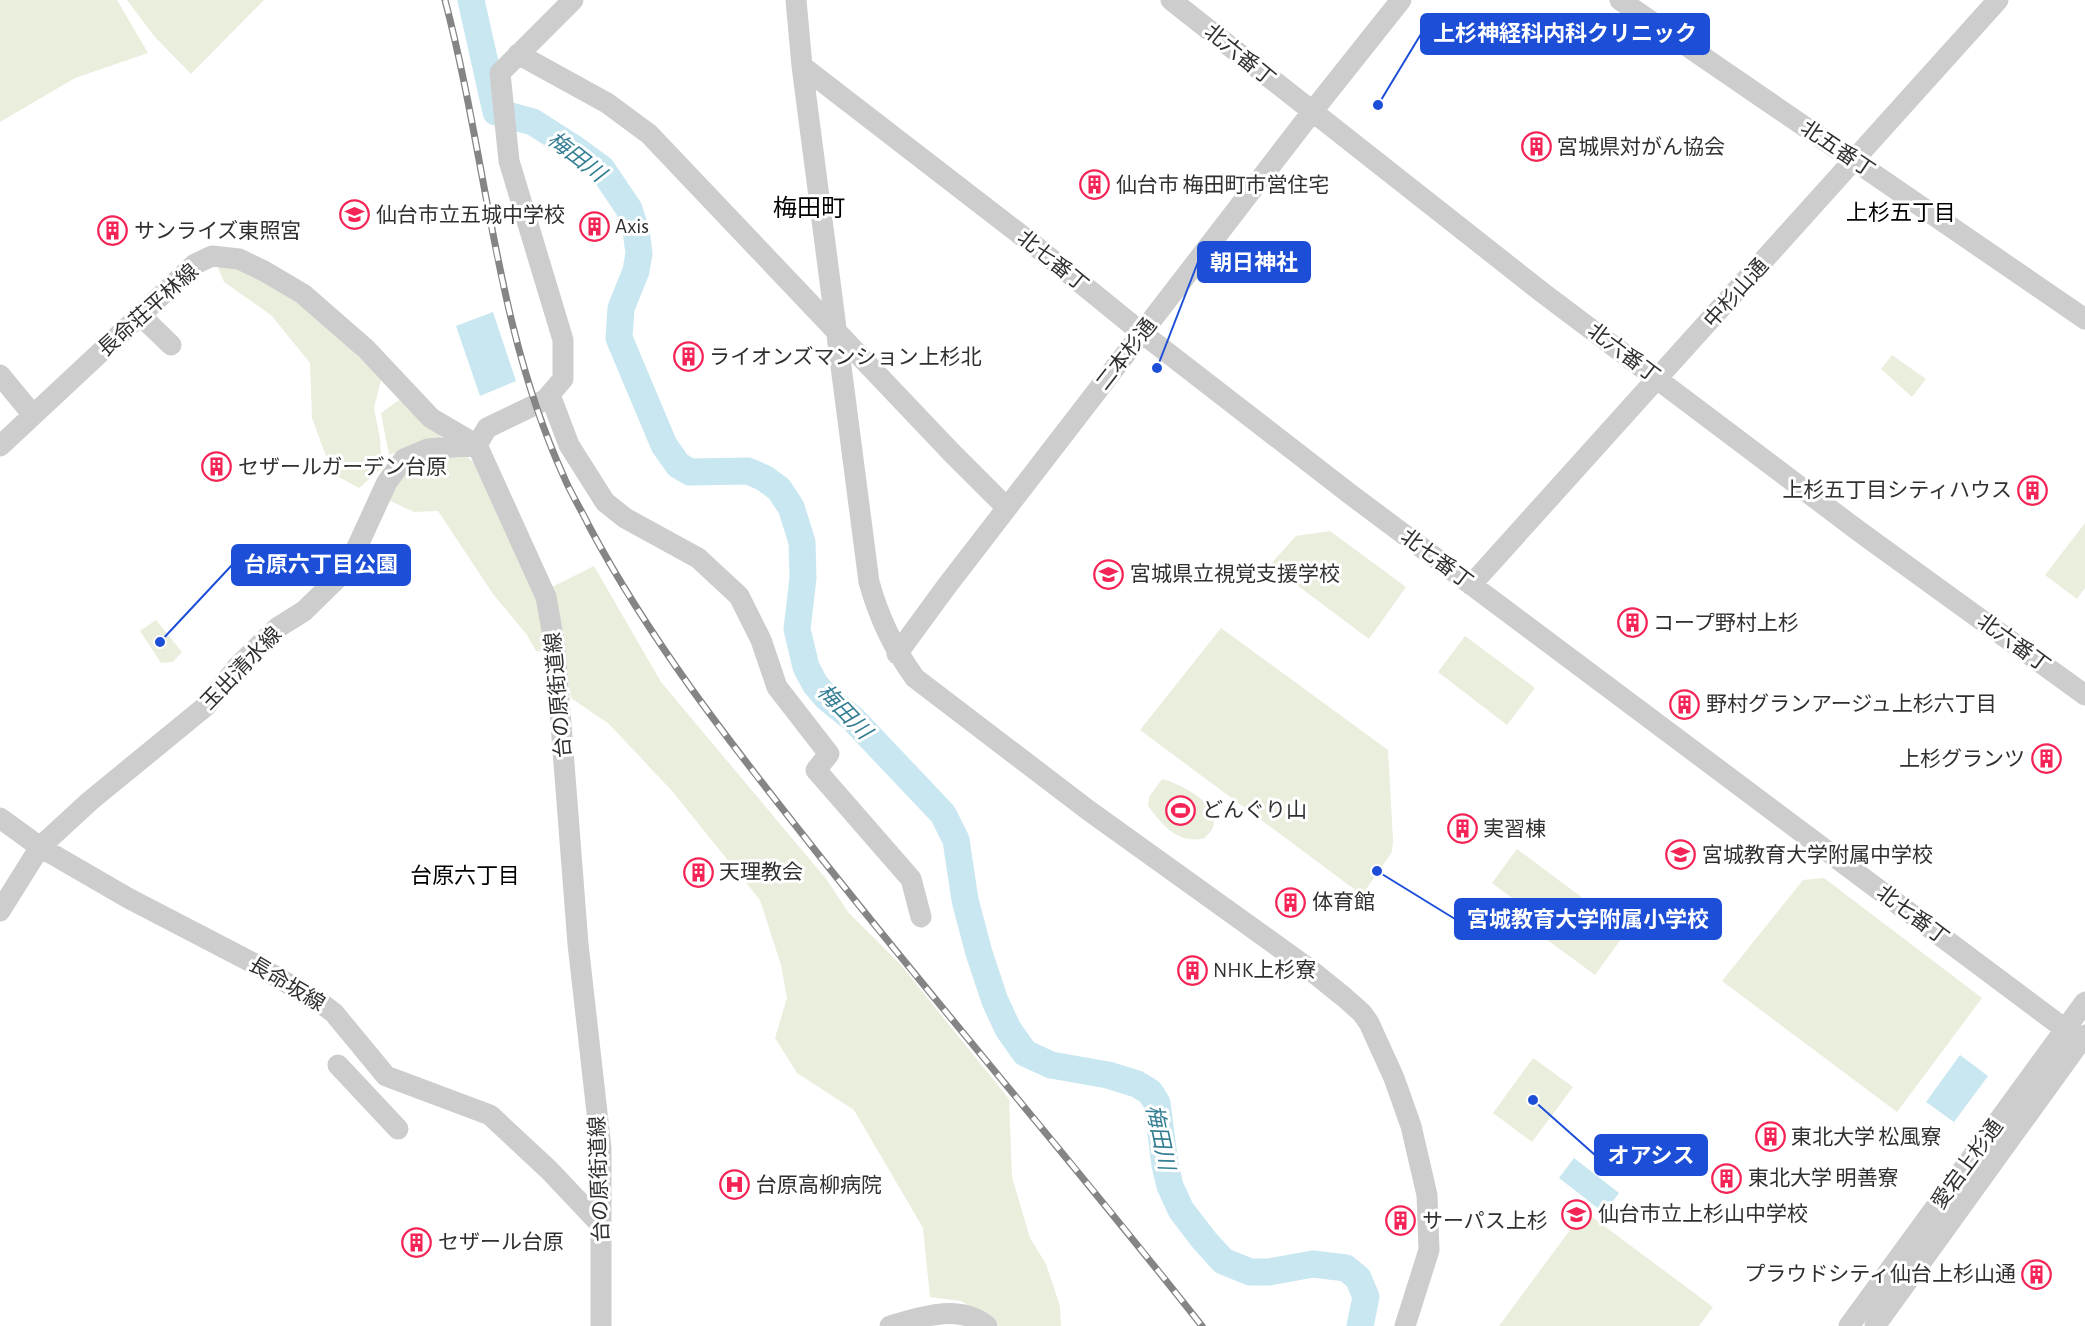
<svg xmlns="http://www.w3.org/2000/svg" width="2085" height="1326" viewBox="0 0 2085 1326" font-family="'Alegreya Sans','Noto Sans JP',sans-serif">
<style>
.green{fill:#e9eedd}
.water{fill:#c8e7f0}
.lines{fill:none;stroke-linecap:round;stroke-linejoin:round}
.river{stroke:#c8e7f0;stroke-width:27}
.minor{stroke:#cdcdcd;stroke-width:21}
.rail-casing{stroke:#858585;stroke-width:7}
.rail{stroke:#fff;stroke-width:4.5;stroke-dasharray:14;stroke-linecap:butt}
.labels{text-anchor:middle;stroke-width:6;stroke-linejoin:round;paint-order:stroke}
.street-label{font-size:21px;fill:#303030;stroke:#fff}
.poi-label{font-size:21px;fill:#303030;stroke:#fff;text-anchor:start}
.water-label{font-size:22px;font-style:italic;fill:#347e94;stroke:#fff}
.neighbourhood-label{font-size:22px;fill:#000;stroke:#fff}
.quarter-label{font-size:24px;fill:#000;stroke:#fff}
.leader{fill:none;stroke:#1d4ed8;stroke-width:2}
.callout-dot{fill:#1d4ed8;stroke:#fff;stroke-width:2}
.callout{fill:#1d4ed8;stroke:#1d4ed8;stroke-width:2}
.callout-label{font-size:22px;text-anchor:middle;font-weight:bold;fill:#fff}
</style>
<rect width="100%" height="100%" fill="#fff"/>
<path class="green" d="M 0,0 L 117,0 L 148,53 L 75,78 L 0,122 Z
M 127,0 L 264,0 L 191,74 L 154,36 Z
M 228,264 L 303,300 L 381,380 L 374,408 L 380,439 L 382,468 L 359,488 L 335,475 L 324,451 L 312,418 L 310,363 L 271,315 L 224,282 L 218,268 Z
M 1892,355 L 1926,379 L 1912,397 L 1881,369 Z
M 399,400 L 442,437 L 389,455 L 381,413 Z
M 462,452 L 476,465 L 536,594 L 548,652 L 536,651 L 527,635 L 493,594 L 438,511 L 414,512 L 386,499 L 400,471 L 420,457 Z
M 2085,523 L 2085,588 L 2077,599 L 2045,575 Z
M 1330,531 L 1406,587 L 1369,639 L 1270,565 L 1296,536 Z
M 594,566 L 661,682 L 827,880 L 848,912 L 900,964 L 1009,1099 L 1012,1177 L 1030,1238 L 1046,1264 L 1060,1306 L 1061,1326 L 999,1326 L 995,1321 L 961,1301 L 930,1297 L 923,1228 L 854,1110 L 797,1073 L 775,1038 L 787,998 L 781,965 L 760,900 L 672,791 L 609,724 L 571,698 L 552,587 Z
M 156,620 L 182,652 L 173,662 L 161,663 L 140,631 Z
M 1221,628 L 1388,750 L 1393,840 L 1392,852 L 1362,895 L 1140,730 Z
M 1465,636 L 1535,688 L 1507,725 L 1438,672 Z
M 1162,779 C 1179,783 1222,804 1213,827 C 1212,831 1207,835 1205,838 C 1179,845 1163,826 1148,806 L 1149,797 Z
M 1517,849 L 1627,931 L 1595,975 L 1504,908 L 1512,898 L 1492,883 Z
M 1824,878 L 1982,998 L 1897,1112 L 1722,981 L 1803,880 Z
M 1533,1058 L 1573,1087 L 1532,1142 L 1493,1113 Z
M 1584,1211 L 1713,1307 L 1699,1326 L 1499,1326 Z"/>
<path class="water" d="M 493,312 L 516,381 L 480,396 L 456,326 Z
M 1960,1055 L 1988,1076 L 1954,1122 L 1926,1102 Z
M 1574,1158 L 1619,1193 L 1604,1213 L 1559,1178 Z"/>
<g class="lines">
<path class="river" d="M 471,0 L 496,112 L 533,122 L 572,147 L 602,169 L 629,209 L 636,231 L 639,253 L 636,271 L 621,308 L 619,338 L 664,445 L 678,465 L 690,472 L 748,471 L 764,478 L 779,489 L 791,507 L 802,542 L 803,578 L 797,629 L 806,667 L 815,684 L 827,698 L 853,719 L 943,814 L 956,840 L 965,900 L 979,953 L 995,1001 L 1008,1029 L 1025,1053 L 1051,1065 L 1108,1075 L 1137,1084 L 1150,1092 L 1157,1103 L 1165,1165 L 1170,1186 L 1181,1210 L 1204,1240 L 1223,1261 L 1250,1272 L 1269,1272 L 1313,1264 L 1346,1268 L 1358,1278 L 1366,1297 L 1360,1326"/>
<path class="minor" d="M 573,0 L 500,73 L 509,161 L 563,340 L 563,379 L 545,400 L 487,428 L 477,445 L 546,597 L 555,647 L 578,944 L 601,1148 L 601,1326
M 796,0 L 802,66 L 869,582 C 879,618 893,648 915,678 L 1088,810 L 1308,968 L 1344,997 L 1362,1013 L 1369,1023 L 1394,1078 L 1411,1126 L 1427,1195 L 1429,1250 L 1405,1326
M 1171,0 L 1543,293 L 1860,532 L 2085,695
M 1620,0 L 2085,319
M 518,54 L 607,103 L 649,134 L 951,452 L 1007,508
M 802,66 L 1034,245 L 1142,333 L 1350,494 L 2081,1041
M 140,315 L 171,345
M 0,375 L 33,415
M 550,395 L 569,445 L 605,502 L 625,518 L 698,558 L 739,596 L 761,640 L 777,687 L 829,754 L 816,770 L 911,879 L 921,917
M 0,446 L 195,264 L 212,256 L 239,259 L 264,271 L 303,294 L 366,349 L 431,418 L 477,445
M 1471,585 L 1998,0
M 897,654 L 946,587 L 1312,112 L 1401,0
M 0,818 L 40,847 L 128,898 L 253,963 L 321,1003 L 334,1013 L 386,1076 L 490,1115 L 549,1170 L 601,1225
M 0,911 L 40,847 L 90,801 L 206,706 L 238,666 L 277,628 L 304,611 L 347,569 L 387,482 L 404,459 L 428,449 L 477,445
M 338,1065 L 398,1129
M 890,1326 C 921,1317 959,1303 987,1326
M 1849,1326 L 2085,1002
M 1875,1326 L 2085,1035"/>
<defs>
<path id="rail" d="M 445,0 C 487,159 495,326 564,477 C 571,494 581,509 589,526 C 649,639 728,740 807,840 C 936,1004 1073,1162 1202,1326"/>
</defs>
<use href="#rail" class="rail-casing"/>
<use href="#rail" class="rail"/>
</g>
<defs>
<symbol id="building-ring" viewBox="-11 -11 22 22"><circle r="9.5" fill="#fff" stroke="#f52456" stroke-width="1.5"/><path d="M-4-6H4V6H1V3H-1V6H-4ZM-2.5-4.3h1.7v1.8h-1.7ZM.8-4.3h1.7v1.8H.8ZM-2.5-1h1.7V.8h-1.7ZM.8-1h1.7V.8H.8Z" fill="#f52456"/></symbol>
<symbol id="school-ring" viewBox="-11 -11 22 22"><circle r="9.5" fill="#fff" stroke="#f52456" stroke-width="1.5"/><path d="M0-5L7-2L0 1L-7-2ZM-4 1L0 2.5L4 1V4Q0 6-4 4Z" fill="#f52456"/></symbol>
<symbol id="stadium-ring" viewBox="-11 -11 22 22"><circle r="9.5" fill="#fff" stroke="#f52456" stroke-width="1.5"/><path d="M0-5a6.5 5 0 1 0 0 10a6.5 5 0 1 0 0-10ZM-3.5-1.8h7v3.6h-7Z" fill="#f52456"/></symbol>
<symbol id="hospital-ring" viewBox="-11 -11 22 22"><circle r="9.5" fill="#fff" stroke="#f52456" stroke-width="1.5"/><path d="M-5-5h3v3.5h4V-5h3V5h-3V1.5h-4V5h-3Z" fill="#f52456"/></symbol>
</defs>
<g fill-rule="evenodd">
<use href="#building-ring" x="1520" y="130" width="33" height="33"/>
<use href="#building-ring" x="1078" y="168" width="33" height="33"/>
<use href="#school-ring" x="338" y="198" width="33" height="33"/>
<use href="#building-ring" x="578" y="210" width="33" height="33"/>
<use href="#building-ring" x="96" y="214" width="33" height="33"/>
<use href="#building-ring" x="672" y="340" width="33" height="33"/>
<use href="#building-ring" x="200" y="450" width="33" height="33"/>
<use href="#building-ring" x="2016" y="474" width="33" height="33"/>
<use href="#school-ring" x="1092" y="558" width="33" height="33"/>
<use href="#building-ring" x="1616" y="606" width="33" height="33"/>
<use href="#building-ring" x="1668" y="688" width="33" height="33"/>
<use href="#building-ring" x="2030" y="742" width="33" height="33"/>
<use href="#stadium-ring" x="1164" y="794" width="33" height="33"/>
<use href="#building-ring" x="1446" y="812" width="33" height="33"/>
<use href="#school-ring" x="1664" y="838" width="33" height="33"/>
<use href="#building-ring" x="682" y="856" width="33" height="33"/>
<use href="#building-ring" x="1274" y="886" width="33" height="33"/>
<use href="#building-ring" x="1176" y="954" width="33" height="33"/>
<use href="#building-ring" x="1754" y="1120" width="33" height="33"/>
<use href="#building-ring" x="1710" y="1162" width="33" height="33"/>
<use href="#hospital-ring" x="718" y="1168" width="33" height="33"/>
<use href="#school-ring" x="1560" y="1198" width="33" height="33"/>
<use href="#building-ring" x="1384" y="1204" width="33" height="33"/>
<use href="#building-ring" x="400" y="1226" width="33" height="33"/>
<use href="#building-ring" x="2020" y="1258" width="33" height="33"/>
</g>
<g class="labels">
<g class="street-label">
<text transform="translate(1240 55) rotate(39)" y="7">北六番丁</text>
<text transform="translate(1838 149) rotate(34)" y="7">北五番丁</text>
<text transform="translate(1053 261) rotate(39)" y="7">北七番丁</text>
<text transform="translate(1736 293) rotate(-48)" y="7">中杉山通</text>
<text transform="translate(148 310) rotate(-42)" y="7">長命荘平林線</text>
<text transform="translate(1624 353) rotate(37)" y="7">北六番丁</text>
<text transform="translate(1126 354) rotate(-52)" y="7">二本杉通</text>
<text transform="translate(1437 559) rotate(37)" y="7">北七番丁</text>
<text transform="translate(2014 643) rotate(36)" y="7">北六番丁</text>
<text transform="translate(241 668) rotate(-46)" y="7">玉出清水線</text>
<text transform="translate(558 695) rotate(-95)" y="7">台の原街道線</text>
<text transform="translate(1913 915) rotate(37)" y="7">北七番丁</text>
<text transform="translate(287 984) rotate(31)" y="7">長命坂線</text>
<text transform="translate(1967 1164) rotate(-54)" y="7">愛宕上杉通</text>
<text transform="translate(599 1179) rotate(-92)" y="7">台の原街道線</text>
</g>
<g class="poi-label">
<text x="1557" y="154">宮城県対がん協会</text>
<text x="1116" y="192">仙台市 梅田町市営住宅</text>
<text x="376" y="222">仙台市立五城中学校</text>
<text x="615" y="233">Axis</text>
<text x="134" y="238">サンライズ東照宮</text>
<text x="709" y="364">ライオンズマンション上杉北</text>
<text x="238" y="474">セザールガーデン台原</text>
<text x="2012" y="497" text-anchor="end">上杉五丁目シティハウス</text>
<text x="1130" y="581">宮城県立視覚支援学校</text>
<text x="1653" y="630">コープ野村上杉</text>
<text x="1706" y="711">野村グランアージュ上杉六丁目</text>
<text x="2025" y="766" text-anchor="end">上杉グランツ</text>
<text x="1202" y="817">どんぐり山</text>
<text x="1483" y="836">実習棟</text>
<text x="1702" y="862">宮城教育大学附属中学校</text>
<text x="719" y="879">天理教会</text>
<text x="1312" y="909">体育館</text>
<text x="1213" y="977">NHK上杉寮</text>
<text x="1791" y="1144">東北大学 松風寮</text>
<text x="1748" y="1185">東北大学 明善寮</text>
<text x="756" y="1192">台原高柳病院</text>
<text x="1598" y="1221">仙台市立上杉山中学校</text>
<text x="1422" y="1228">サーパス上杉</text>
<text x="438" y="1249">セザール台原</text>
<text x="2016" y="1281" text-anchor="end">プラウドシティ仙台上杉山通</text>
</g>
<g class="water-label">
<text transform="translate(577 156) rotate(38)" y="8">梅田川</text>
<text transform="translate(845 711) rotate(46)" y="8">梅田川</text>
<text transform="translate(1161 1137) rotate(78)" y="8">梅田川</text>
</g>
<g class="neighbourhood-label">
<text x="1901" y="220">上杉五丁目</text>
<text x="465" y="883">台原六丁目</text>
</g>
<g class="quarter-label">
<text x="809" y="216">梅田町</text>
</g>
</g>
<path class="leader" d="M1378 105L1421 34M1157 368L1198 262M160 642L232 565M1377 871L1455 919M1533 1100L1595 1155"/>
<g class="callout-dot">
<circle cx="1378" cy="105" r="6"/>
<circle cx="1157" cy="368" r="6"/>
<circle cx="160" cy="642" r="6"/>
<circle cx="1377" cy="871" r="6"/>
<circle cx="1533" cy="1100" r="6"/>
</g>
<g class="callout">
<rect x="1421" y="14" width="288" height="40" rx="6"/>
<rect x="1198" y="242" width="112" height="40" rx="6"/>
<rect x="232" y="545" width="178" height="40" rx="6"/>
<rect x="1455" y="899" width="266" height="40" rx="6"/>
<rect x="1595" y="1135" width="112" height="40" rx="6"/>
</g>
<g class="callout-label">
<text x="1565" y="41">上杉神経科内科クリニック</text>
<text x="1254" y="270">朝日神社</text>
<text x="321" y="572">台原六丁目公園</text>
<text x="1588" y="927">宮城教育大学附属小学校</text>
<text x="1651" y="1163">オアシス</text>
</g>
</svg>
